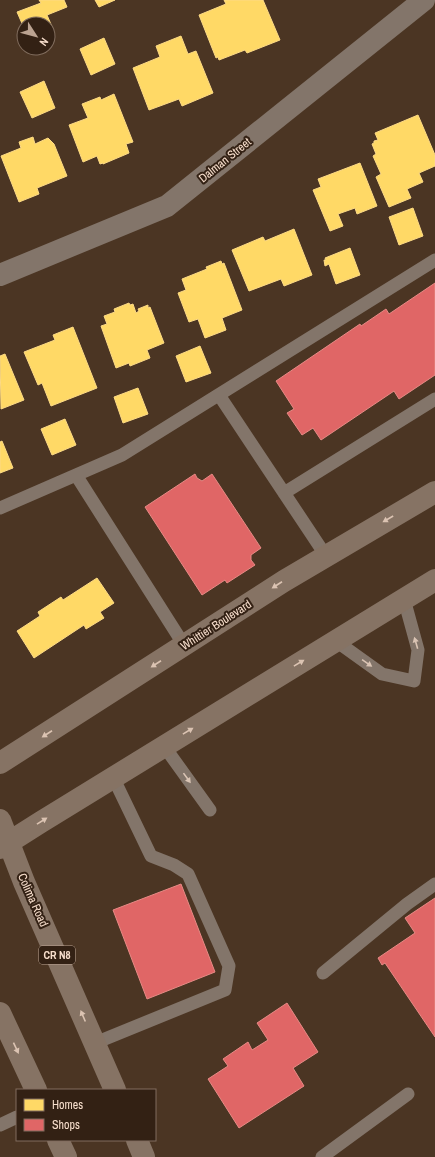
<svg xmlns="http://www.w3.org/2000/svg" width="435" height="1157" viewBox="0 0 435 1157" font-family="'Archivo Narrow',sans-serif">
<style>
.homes{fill:#ffd966;stroke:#fdda85}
.shops{fill:#e06666;stroke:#e78a85}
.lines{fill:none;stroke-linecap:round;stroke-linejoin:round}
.lane{stroke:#83756a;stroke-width:13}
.street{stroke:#83756a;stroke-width:22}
.primary{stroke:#867364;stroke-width:22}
.oneway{fill:#dbc3b2}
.oneway2{fill:#dac4b4}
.labels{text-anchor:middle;stroke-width:4;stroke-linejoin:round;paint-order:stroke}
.shield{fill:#332114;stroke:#bca595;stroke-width:1}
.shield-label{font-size:11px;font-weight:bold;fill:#f7decc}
.street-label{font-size:12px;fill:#f7decc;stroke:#332114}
</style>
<rect width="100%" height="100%" fill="#4b3523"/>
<path class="homes" d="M 39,0 L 64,0 L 67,7 L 47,15 L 53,29 L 48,31 L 48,24 L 24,24 L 24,28 L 17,12 L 41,3 Z
M 95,0 L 115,0 L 99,7 Z
M 224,0 L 263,0 L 280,40 L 247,53 L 245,50 L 219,60 L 218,57 L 216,58 L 199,15 L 226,4 Z
M 181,36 L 188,54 L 196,51 L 213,93 L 182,106 L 179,99 L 149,110 L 133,68 L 160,57 L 156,46 Z
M 104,38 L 115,64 L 91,75 L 80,49 Z
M 44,81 L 55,108 L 32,118 L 20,92 Z
M 114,94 L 133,142 L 126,144 L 129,153 L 103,164 L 103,163 L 100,164 L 97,156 L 83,162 L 69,125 L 88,118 L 82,104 L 100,97 L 101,100 Z
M 418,115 L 435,155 L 435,166 L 419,173 L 423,182 L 407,189 L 411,198 L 389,207 L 376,177 L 381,174 L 373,156 L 376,154 L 372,144 L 374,143 L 374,141 L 378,140 L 375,133 Z
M 33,137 L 35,144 L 48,138 L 54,144 L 67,176 L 37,188 L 39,194 L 19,202 L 1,156 L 21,148 L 19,142 Z
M 360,163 L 377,206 L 357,214 L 355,208 L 338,214 L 343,226 L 330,231 L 313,190 L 321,187 L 318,179 Z
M 413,208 L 423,236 L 399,245 L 389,217 Z
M 294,229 L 312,275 L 284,286 L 281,279 L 249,291 L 232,250 L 263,237 L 265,241 Z
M 350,248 L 360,275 L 336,284 L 329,264 L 325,266 L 324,260 L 326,260 L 325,258 Z
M 221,261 L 222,264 L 224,263 L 242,310 L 222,318 L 226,330 L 205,338 L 198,319 L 189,322 L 178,293 L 186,290 L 182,279 L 207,269 L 206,267 Z
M 129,303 L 130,305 L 133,304 L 136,313 L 139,311 L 138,309 L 148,305 L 148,308 L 150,307 L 164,343 L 147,350 L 150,358 L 130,366 L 129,363 L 116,368 L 101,326 L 107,324 L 104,316 L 115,312 L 114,309 Z
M 73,327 L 97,388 L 51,406 L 42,383 L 38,385 L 24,352 L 55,340 L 53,335 Z
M 200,346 L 211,373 L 186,382 L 176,356 Z
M 5,354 L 24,400 L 1,409 L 0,356 Z
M 138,388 L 148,414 L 123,423 L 114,397 Z
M 65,419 L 76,445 L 52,455 L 41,429 Z
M 2,441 L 13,468 L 0,473 L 0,442 Z
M 97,578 L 114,603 L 100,612 L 104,618 L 86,629 L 84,625 L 34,658 L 17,631 L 40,616 L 38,612 L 61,597 L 63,600 Z"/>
<path class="shops" d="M 435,283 L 435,375 L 399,399 L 394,391 L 321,440 L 313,428 L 302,435 L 287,413 L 294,409 L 276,381 L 360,324 L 361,326 L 386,309 L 389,314 Z
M 195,474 L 197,478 L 202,481 L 212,474 L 261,548 L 251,555 L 251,560 L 255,565 L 227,583 L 225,580 L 202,595 L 145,507 Z
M 181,884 L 215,972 L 147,999 L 113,910 Z
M 435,898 L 435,1037 L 385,963 L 382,965 L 378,958 L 415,933 L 405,918 Z
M 287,1003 L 318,1052 L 293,1068 L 304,1086 L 239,1128 L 208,1079 L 228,1066 L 223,1059 L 248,1042 L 252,1050 L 268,1040 L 257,1023 Z"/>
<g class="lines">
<path class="lane" d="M 219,395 L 326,556
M 76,475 L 184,645
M 284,493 L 435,399
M 0,508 L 122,455 L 435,260
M 336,641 L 382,674 L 414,681 L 418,650 L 404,599
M 164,746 L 210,810
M 323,973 L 407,904 L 435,884
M 95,1043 L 225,990 L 229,966 L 188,874 L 174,865 L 151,856 L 113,777
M 0,1125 L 17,1117
M 322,1157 L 408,1094"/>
<path class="street" d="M 0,275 L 167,206 L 424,0"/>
<path class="primary" d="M 0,763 L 284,581 L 435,492
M 0,820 L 24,882 L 115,1090
M 0,848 L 41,822 L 435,580
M 0,1013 L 36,1090
M 58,1140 L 66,1157
M 137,1140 L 144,1157"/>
</g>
<defs><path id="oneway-solid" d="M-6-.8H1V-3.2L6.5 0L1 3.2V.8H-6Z"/></defs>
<g class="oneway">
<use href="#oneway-solid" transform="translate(388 519) rotate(150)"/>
<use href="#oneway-solid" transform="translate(277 585) rotate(147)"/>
<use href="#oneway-solid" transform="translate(299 663) rotate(-31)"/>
<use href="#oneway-solid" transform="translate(156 664) rotate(147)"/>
<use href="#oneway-solid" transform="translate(188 731) rotate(-31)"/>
<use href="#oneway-solid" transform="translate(47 734) rotate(147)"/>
<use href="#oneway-solid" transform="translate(42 821) rotate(-32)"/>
<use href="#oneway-solid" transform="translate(83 1016) rotate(-113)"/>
<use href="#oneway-solid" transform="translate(16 1048) rotate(65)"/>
</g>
<g class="oneway2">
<use href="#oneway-solid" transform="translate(416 643) rotate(-106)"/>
<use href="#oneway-solid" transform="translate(367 663) rotate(35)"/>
<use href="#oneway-solid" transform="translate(187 778) rotate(54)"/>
</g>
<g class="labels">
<rect class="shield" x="39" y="946" width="36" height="18" rx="3"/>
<g class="shield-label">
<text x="57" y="959">CR N8</text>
</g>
<g class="street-label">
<text transform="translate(225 160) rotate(-39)" y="4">Dalman Street</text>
<text transform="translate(216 625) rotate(-33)" y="4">Whittier Boulevard</text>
<text transform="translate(33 900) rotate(66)" y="4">Colima Road</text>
</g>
</g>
<rect x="16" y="1089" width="140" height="52" fill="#332114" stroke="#816d5e"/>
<rect x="24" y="1099" width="20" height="12" fill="#ffd966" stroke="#816d5e"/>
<text x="52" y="1109" font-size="12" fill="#f7decc">Homes</text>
<rect x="24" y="1119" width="20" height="12" fill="#e06666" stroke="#816d5e"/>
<text x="52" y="1129" font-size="12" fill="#f7decc">Shops</text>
<g transform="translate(36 36) rotate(126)"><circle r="19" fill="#332114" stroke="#816d5e"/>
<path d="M0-3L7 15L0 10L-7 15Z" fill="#bba391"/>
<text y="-6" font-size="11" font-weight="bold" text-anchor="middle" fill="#f7decc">N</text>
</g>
</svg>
